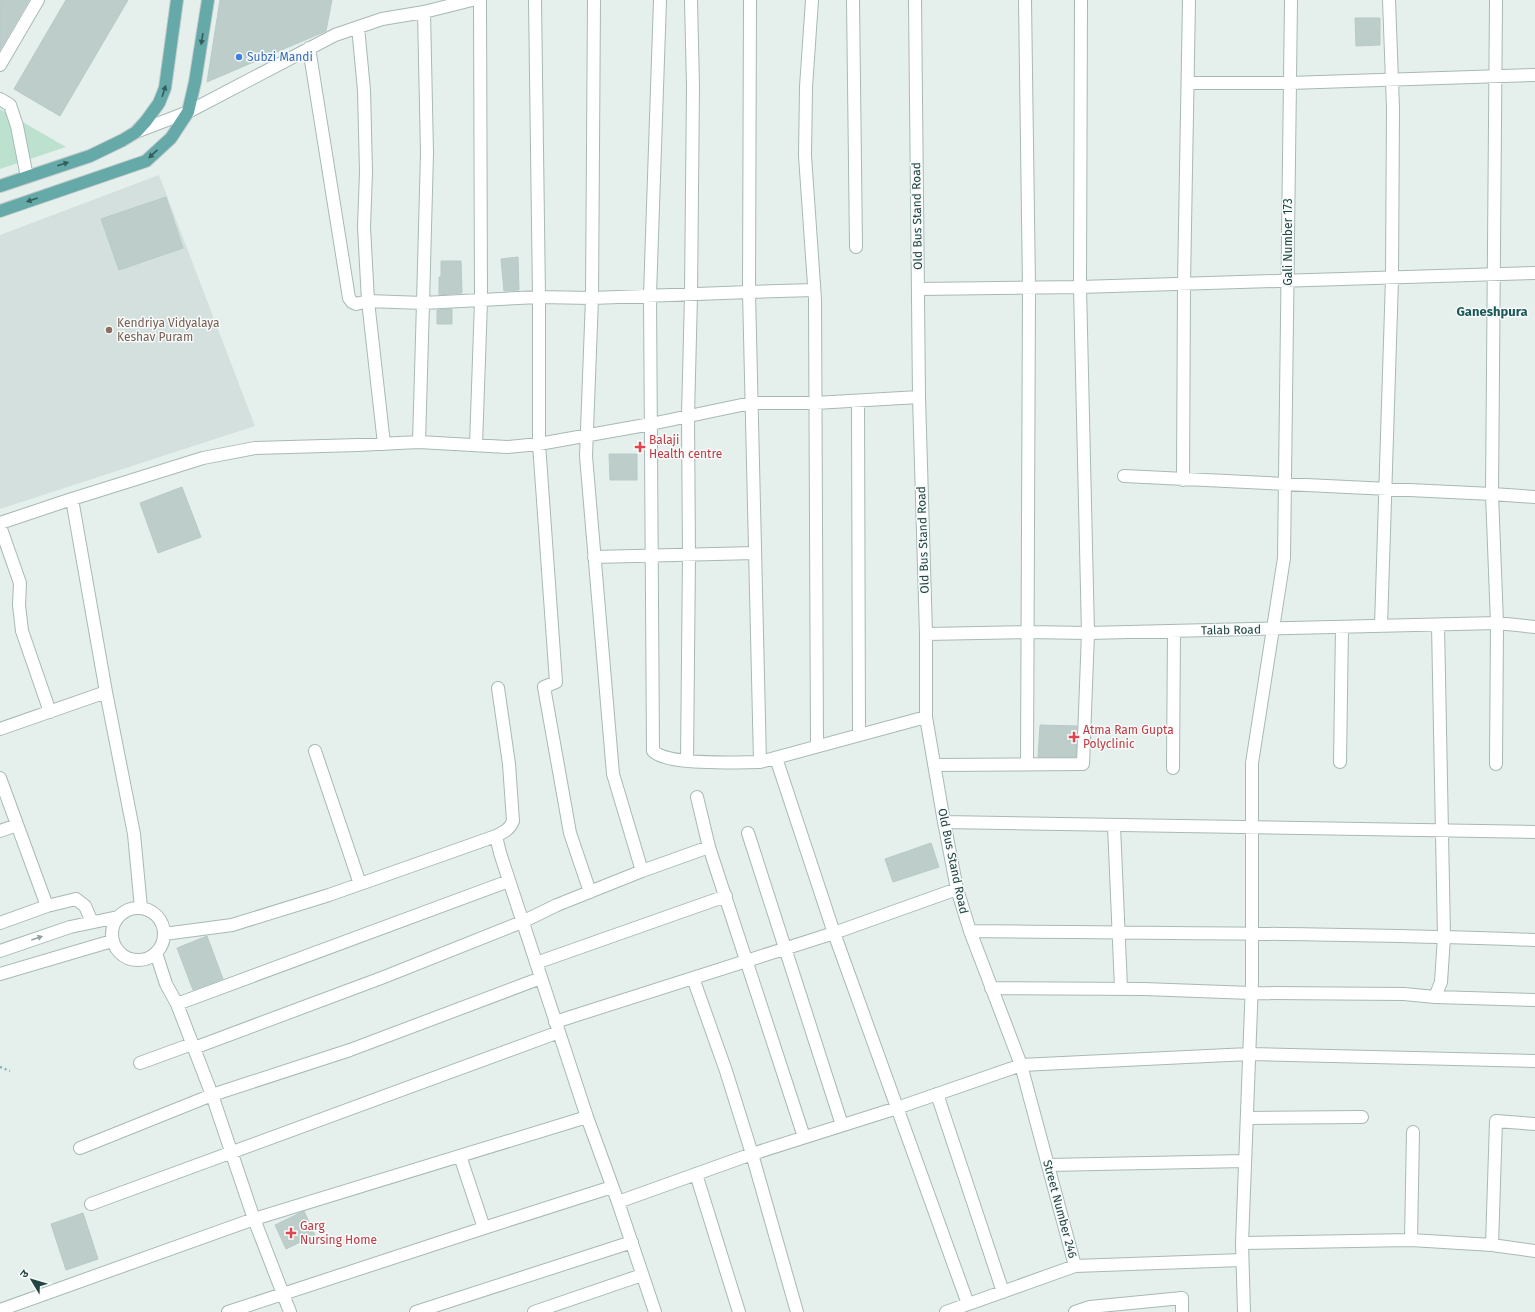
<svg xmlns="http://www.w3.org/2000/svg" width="1535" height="1312" viewBox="0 0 1535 1312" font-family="'Fira Sans','Noto Sans Devanagari',sans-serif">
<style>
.built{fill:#d3e0de}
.green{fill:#bce2cf}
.building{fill:#bdceca;stroke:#b7cac7}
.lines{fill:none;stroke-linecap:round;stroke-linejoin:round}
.minor-casing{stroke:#a7b9b7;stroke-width:14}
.major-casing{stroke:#c1cbca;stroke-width:14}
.path{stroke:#82b6b2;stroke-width:2.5;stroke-dasharray:2 3;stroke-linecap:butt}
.minor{stroke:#fff;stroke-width:12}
.major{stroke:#65a9a8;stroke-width:12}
.oneway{fill:#335d5c}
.oneway2{fill:#90a2a1}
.shop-dot{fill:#3f7fe0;stroke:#f7fbfa;stroke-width:1.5}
.education-dot{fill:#8d6e63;stroke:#f7fbfa;stroke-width:1.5}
.health-dot{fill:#e0444e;stroke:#f7fbfa;stroke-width:1.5}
.labels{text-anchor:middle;stroke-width:3;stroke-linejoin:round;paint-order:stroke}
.shop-label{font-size:12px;fill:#366cbe;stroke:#f7fbfa;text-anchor:start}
.street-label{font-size:12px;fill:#224443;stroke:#f7fbfa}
.education-label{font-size:12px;fill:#785e54;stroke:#f7fbfa;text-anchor:start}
.health-label{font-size:12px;fill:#be3a42;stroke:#f7fbfa;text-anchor:start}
.neighbourhood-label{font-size:13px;font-weight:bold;fill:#1b5958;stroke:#f7fbfa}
</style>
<rect width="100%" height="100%" fill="#e5f0ed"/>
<path class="built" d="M 159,175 L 255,426 L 0,509 L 0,235 Z"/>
<path class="green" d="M 0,109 L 66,147 L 0,169 Z"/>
<path class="building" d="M 0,0 L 29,0 L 0,50 Z
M 66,0 L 128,0 L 60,116 L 14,89 Z
M 220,0 L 332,0 L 326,31 L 207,82 Z
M 1355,18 L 1380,18 L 1380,45 L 1356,46 Z
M 166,197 L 183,248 L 119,270 L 101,219 Z
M 518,257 L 519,290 L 504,291 L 501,259 Z
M 441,261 L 461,261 L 462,293 L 439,295 L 439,277 L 441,277 Z
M 452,309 L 452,324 L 437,324 L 437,310 Z
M 609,454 L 637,454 L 637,480 L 610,480 Z
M 182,487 L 201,537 L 158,553 L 140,503 Z
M 1040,725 L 1077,726 L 1076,757 L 1038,757 Z
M 931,843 L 939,867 L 893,882 L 885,859 Z
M 207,936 L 223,979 L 193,990 L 177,948 Z
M 304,1211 L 315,1235 L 286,1249 L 275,1225 Z
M 83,1213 L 98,1259 L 66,1270 L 51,1224 Z"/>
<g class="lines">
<defs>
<path id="minor" d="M 535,0 L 539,297 L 539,444 L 556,682 L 544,687 L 570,833 L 590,892
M 594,0 L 592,298 L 586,456 L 613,774 L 642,871 L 709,847
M 660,0 L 650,295 L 653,751 C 668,766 738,762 760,762
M 750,0 L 749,292 L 814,290
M 812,0 L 806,87 L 805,156 L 815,299 L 817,746
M 853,0 L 856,247
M 915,0 L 919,397 L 926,634 L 926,717 L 944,822 L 957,889 L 970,931 L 1021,1065 L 1075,1266
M 1025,0 L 1029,288 L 1027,764
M 424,12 L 472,0
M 358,27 L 364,90 L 366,172 L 364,227 L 368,301 L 384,444
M 309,48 L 349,298 L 352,302 L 356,304 L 368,301 L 423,303 L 419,442
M 0,65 L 38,0
M 1188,83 L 1289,83 L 1535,75
M 0,99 L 10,105 L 17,126 L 27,177
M 136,132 L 188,112 L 335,35 L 382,19 L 424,12 L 427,153 L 423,303 L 539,297 L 592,298 L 749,292 L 760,762 L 926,717
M 918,289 L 1080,287 L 1535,273
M 858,401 L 859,735
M 476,445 L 481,301 L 480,0
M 1124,476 L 1492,494 L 1535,497
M 1183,480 L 1184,284 L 1189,0
M 72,499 L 203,458 L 255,448 L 358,445 L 419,442 L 507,447 L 539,444 L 651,424 L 751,403 L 815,403 L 919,397
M 0,523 L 72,499 L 106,692 L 134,834 L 141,908
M 0,526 L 20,583 L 19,605 L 22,631 L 50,712
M 594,557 L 755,553
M 1381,626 L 1392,278 L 1393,108 L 1389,0
M 926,634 L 1028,632 L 1088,633 L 1497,623 L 1535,627
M 0,729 L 106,692
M 315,751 L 360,884
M 776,758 L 834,933 L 968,1304
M 687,761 L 689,555 L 688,416 L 691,295 L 693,86 L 691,0
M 1340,762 L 1342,627
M 1496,764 L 1497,623 L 1492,494 L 1496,0
M 934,765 L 1083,764 L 1088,633 L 1080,287 L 1081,0
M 1173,768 L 1174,631
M 0,778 L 47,906
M 697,797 L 709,847 L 804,1137
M 944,822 L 1535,832
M 1114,826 L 1121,988
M 0,831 L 17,825
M 748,833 L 842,1125
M 496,836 L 500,853 L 587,1117 L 618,1202 L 752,1154 L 897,1108 L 1021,1065 L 1249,1054 L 1535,1061
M112 934a26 26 0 1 1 52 0a26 26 0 1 1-52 0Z
M 0,923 L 47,906 L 76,899 L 85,906 L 92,922
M 970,931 C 1158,933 1347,933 1535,940
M 164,934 L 232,925 L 329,895 L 496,836 C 504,832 510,829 513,821 L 509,764 L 498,688
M 0,951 L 70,927 L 118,917
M 156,953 L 166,984 L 177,1004 L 212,1095 L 254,1219 L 290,1312
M 536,963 L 726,896
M 0,974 L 112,941
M 693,978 L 726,1071 L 752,1154 L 797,1312
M 991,988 L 1144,989 L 1251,993 L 1404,994 L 1435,997 L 1535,1000
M 1435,997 L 1441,982 L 1444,937 L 1438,625
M 177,1004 L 509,881
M 555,1022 L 834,933 L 957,889
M 194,1048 L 384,977 L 522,922 L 557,905 L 642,871
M 140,1063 L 192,1044
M 937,1094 L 1003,1292
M 1247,1118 L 1362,1117
M 80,1148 L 212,1095 L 350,1050 L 541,978
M 460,1156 L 484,1228
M 1048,1165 L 1245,1161
M 696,1174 L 739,1312
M 618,1202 L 655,1312
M 91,1204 L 559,1032
M 1411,1240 L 1413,1132
M 1242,1243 L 1411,1240 L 1492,1245 L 1535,1251
M 1492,1245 L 1496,1121 L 1535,1124
M 0,1310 L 254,1219 L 587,1117
M 228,1312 L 484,1228 L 612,1187
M 416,1312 L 632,1242
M 534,1312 L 642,1275
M 946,1312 L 1075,1266 L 1242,1260
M 1075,1312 L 1090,1307 L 1182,1298 L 1182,1312
M 1244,1312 L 1242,1243 L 1252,982 L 1252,763 L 1284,558 L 1291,0"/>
<path id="major" d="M 0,186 L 90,156 L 123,140 L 136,132 L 146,121 L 159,103 L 165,88 L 177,0
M 0,211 L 146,161 L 171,138 L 188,112 L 195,82 L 208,0"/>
</defs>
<use href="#minor" class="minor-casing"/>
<use href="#major" class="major-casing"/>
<path class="path" d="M 0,1067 L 10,1071"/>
<use href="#minor" class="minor"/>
<use href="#major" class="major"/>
</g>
<defs><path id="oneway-solid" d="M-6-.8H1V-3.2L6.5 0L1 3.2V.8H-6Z"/></defs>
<g class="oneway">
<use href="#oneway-solid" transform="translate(202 39) rotate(99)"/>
<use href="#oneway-solid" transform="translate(164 91) rotate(-72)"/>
<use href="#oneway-solid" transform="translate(153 154) rotate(137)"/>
<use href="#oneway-solid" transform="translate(63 164) rotate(-18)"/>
<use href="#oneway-solid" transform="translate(32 200) rotate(161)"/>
</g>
<use class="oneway2" href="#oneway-solid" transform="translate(37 938) rotate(-19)"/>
<circle class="shop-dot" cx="239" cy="57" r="4"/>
<circle class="education-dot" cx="109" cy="330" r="4"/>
<g class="health-dot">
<path d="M638 441h4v4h4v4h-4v4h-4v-4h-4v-4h4z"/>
<path d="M1072 731h4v4h4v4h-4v4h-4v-4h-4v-4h4z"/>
<path d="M289 1227h4v4h4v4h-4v4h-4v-4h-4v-4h4z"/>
</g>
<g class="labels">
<g class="shop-label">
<text x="247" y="61">Subzi Mandi</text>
</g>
<g class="street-label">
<text transform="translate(917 216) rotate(-91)" y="4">Old Bus Stand Road</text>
<text transform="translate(1288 242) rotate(-90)" y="4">Gali Number 173</text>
<text transform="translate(923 540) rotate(-92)" y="4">Old Bus Stand Road</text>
<text transform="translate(1231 630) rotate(-1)" y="4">Talab Road</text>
<text transform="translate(953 861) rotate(78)" y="4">Old Bus Stand Road</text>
<text transform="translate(1060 1209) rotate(75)" y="4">Street Number 246</text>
</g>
<g class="education-label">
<text x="117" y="327">Kendriya Vidyalaya<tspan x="117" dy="14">Keshav Puram</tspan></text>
</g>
<g class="health-label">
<text x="649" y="444">Balaji<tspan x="649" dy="14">Health centre</tspan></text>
<text x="1083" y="734">Atma Ram Gupta<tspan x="1083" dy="14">Polyclinic</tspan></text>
<text x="300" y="1230">Garg<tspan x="300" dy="14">Nursing Home</tspan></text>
</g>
<g class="neighbourhood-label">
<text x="1492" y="316">Ganeshpura</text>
</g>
</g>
<g transform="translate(32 1280) rotate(308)" stroke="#f7fbfa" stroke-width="3" paint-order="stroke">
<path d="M0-3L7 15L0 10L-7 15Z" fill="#224443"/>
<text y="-6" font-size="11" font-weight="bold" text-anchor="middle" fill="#224443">उ</text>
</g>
</svg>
